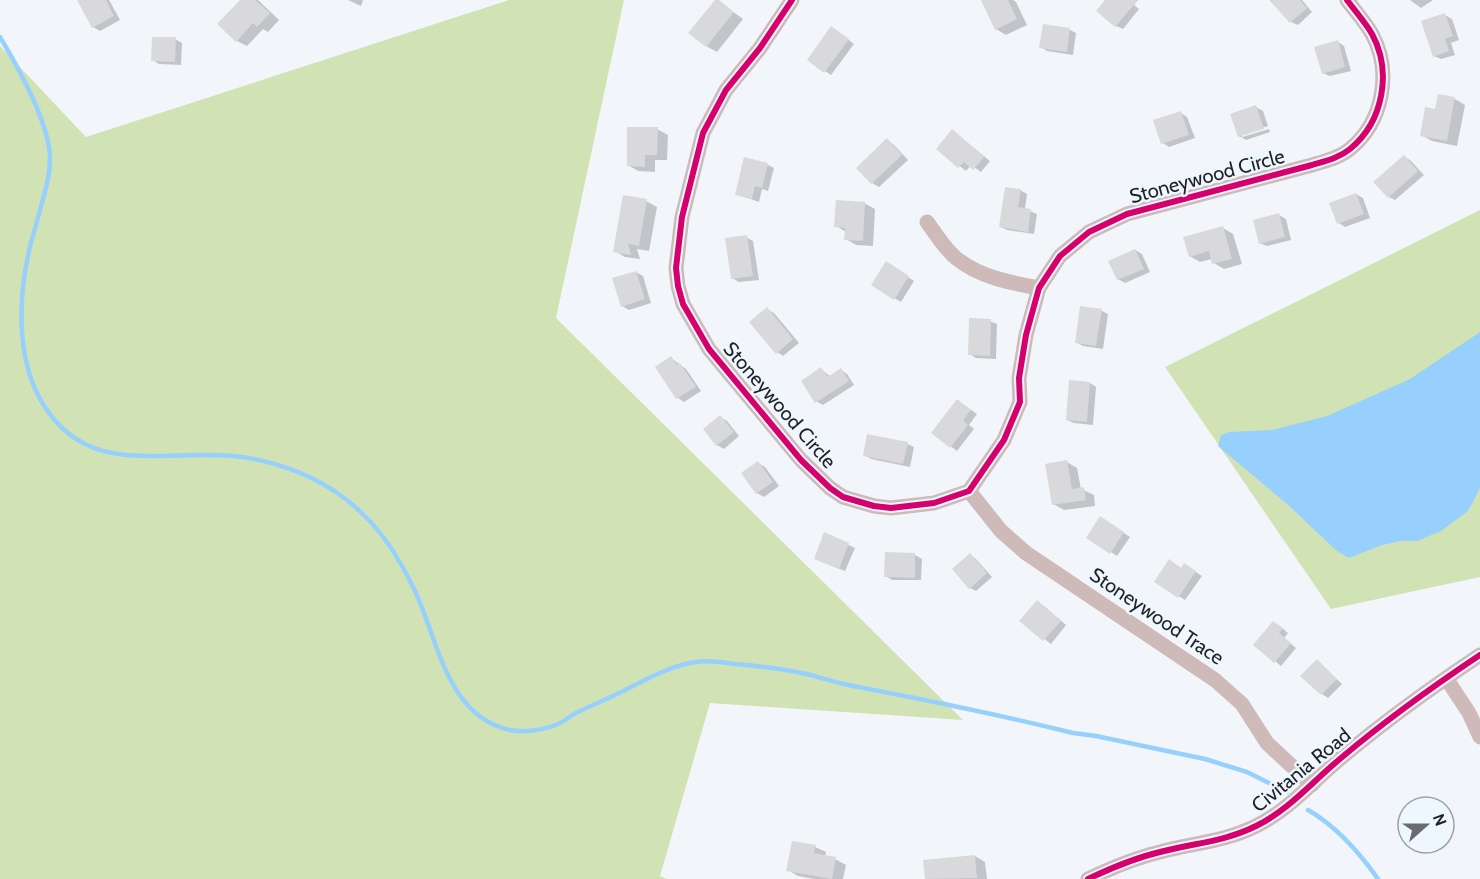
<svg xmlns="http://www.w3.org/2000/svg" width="1480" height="879" viewBox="0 0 1480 879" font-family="Cabin,sans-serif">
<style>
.forest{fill:#d1e3b4}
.water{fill:#97d0fc}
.shadow{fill:#0003}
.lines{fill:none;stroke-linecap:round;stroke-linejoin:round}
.stream{stroke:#97d0fc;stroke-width:4.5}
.building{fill:#d9d8da}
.minor{stroke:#cdbab9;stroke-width:15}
.cycleway-casing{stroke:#eef7fd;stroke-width:10}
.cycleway{stroke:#d6006c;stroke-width:6}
.labels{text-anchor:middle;stroke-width:5;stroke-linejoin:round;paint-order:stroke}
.street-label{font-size:20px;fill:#1e2225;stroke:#eef7fd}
</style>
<rect width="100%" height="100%" fill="#f2f6fa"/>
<path class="forest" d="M 509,0 L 624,0 L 556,318 L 963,720 L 710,703 L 660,876 L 667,879 L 0,879 L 0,46 L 86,137 Z
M 1480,210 L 1480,577 L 1331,609 L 1165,367 Z"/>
<path class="water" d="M 1480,332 L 1480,488 L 1468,511 L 1441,531 L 1417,541 L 1401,541 L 1382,545 L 1349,558 L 1337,551 L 1287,504 L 1218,446 L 1221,435 L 1229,432 L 1272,430 L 1327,416 L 1410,379 Z"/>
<path class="shadow" d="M 85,0 L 109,0 L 120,20 L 100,31 L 93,27 Z
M 242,0 L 258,0 L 279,20 L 268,32 L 263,29 L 247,46 L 237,41 Z
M 348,0 L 363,0 L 361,6 Z
M 717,0 L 743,19 L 717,52 L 706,46 Z
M 982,0 L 1013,0 L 1016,2 L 1027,25 L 1006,35 L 996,29 Z
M 1107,0 L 1138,0 L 1134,5 L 1139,9 L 1123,29 L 1116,26 Z
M 1271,0 L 1302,0 L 1312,12 L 1298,25 L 1291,22 Z
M 1410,0 L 1433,0 L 1421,8 Z
M 1445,15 L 1452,19 L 1459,40 L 1451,43 L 1455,55 L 1441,59 L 1434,56 Z
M 1070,30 L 1076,33 L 1073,55 L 1047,51 L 1041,47 Z
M 838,32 L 854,44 L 831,75 L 825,71 Z
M 175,39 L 182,43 L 181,65 L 159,64 L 153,60 Z
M 1338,42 L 1344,46 L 1351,71 L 1330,76 L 1323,73 Z
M 1455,99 L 1465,105 L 1457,146 L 1432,141 L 1421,135 Z
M 1256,107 L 1263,111 L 1268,126 L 1242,134 L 1242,137 L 1269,129 L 1270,132 L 1246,140 L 1239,136 Z
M 1181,113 L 1187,117 L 1195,138 L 1169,147 L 1163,143 Z
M 657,129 L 668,135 L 667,160 L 655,160 L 655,172 L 638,171 L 628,165 Z
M 953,131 L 990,161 L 981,172 L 971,165 L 966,171 L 938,149 Z
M 887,140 L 893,144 L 908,160 L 879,187 L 872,183 L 858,168 Z
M 1404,157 L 1410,160 L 1424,175 L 1395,200 L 1389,197 Z
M 768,165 L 774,168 L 768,191 L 762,189 L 759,202 L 736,194 Z
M 1020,190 L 1027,194 L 1025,209 L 1037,214 L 1034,234 L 1007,230 L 1001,227 Z
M 1356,194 L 1363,198 L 1370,218 L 1345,227 L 1339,223 Z
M 646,201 L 657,207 L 649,251 L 637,249 L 640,259 L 625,257 L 615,251 Z
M 864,203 L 875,209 L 873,246 L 856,245 L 846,239 L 846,232 L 836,226 Z
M 1279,215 L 1286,219 L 1291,240 L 1267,246 L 1260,243 Z
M 1223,228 L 1233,234 L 1242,264 L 1224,269 L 1214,263 L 1212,259 L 1200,262 L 1190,256 Z
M 746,237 L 753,241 L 759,280 L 739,282 L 732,278 Z
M 1135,250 L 1142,254 L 1150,272 L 1125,283 L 1118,279 Z
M 886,263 L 914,281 L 901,302 L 873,285 Z
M 636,272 L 643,276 L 651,303 L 629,310 L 622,306 Z
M 1082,307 L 1102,311 L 1108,314 L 1103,349 L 1083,346 L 1076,342 Z
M 767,309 L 774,313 L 799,343 L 783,356 L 777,352 Z
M 990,321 L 997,324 L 996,359 L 976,358 L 970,354 Z
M 671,358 L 686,369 L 701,391 L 684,402 L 678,398 L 657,367 Z
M 821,369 L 831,377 L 841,370 L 847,374 L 854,385 L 823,405 L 816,401 Z
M 1090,383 L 1096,387 L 1093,425 L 1074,423 L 1067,420 Z
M 964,405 L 977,414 L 969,425 L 974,429 L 957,451 L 933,433 Z
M 720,417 L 727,421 L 739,436 L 724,449 L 717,445 Z
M 907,444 L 914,447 L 910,467 L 871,459 L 864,455 Z
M 1067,462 L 1077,468 L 1081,489 L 1094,495 L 1095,506 L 1064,510 L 1053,504 Z
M 758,463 L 765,467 L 779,486 L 764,497 L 757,493 Z
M 1110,524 L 1130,537 L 1117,556 L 1111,552 Z
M 825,534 L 855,548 L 845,571 L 822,562 Z
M 915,555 L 922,559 L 921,580 L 892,580 L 886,576 Z
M 970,555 L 976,559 L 992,577 L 976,591 L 970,588 Z
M 1185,565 L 1202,576 L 1185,600 L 1156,581 L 1182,569 Z
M 1044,606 L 1066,625 L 1051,644 L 1021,621 Z
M 1280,626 L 1288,633 L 1284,638 L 1296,648 L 1281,666 L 1255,645 Z
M 1317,661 L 1342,684 L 1328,698 L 1322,694 Z
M 815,847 L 826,852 L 825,857 L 835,859 L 846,865 L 843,879 L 814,879 L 798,876 L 788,870 Z
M 975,856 L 985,862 L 987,879 L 926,879 L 925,861 Z"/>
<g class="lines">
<path class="stream" d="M 0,37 C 18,67 43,112 49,147 C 53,170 44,195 38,217 C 35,230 30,243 28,256 C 18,303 17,362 43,404 C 88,478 161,449 232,456 C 268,459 306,472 336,492 C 374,518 396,551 415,591 C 438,640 447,717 510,730 C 524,733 544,730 558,724 C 565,721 571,715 578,712 C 590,706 603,701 615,695 C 641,683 667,666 696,662 C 709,660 722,662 735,664 C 759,666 783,669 807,674 C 822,678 837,683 853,686 C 927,700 1000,715 1073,733 L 1096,736 L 1205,759 L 1247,772 L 1287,792
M 1308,810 C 1336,826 1359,852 1378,879"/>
</g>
<path class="building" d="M 77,0 L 106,0 L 114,16 L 92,28 Z
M 240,0 L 255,0 L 270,13 L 257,27 L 253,23 L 236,42 L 217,24 Z
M 715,0 L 719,0 L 734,12 L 706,47 L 688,33 Z
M 981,0 L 1008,0 L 1017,19 L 995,30 Z
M 1105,0 L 1138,0 L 1115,27 L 1096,11 Z
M 1269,0 L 1300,0 L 1307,8 L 1290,23 Z
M 1445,13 L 1453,36 L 1445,39 L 1449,51 L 1433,57 L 1421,21 Z
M 1043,24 L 1070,28 L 1067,52 L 1039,48 Z
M 831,26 L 849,39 L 824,73 L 807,60 Z
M 152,37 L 176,37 L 175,62 L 151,61 Z
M 1338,40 L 1345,67 L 1322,74 L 1314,47 Z
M 1438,94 L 1455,97 L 1447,141 L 1420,136 L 1425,107 L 1435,109 Z
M 1256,105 L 1264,129 L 1238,137 L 1230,114 Z
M 1181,111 L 1189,135 L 1161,144 L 1153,120 Z
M 627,127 L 658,127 L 657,155 L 645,155 L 645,167 L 627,166 Z
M 952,129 L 984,157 L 973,170 L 964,162 L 958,168 L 936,149 Z
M 887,138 L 902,155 L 871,184 L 856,168 Z
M 1404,155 L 1418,171 L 1388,198 L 1373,182 Z
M 744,157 L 768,163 L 762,188 L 755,186 L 752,199 L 735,195 Z
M 1005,187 L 1021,189 L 1018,207 L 1031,209 L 1028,232 L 999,227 Z
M 1356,193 L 1364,214 L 1337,224 L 1329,203 Z
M 623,195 L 647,199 L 639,246 L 628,244 L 631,255 L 613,252 Z
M 836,200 L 865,202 L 863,241 L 844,240 L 845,228 L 834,227 Z
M 1279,213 L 1285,237 L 1259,244 L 1253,220 Z
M 1223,226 L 1232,259 L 1212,264 L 1209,251 L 1189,257 L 1183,237 Z
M 747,235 L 753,276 L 731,279 L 725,238 Z
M 1135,249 L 1144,269 L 1117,280 L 1108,261 Z
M 886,261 L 909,276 L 894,300 L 871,285 Z
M 636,271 L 645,299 L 621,307 L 612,278 Z
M 1080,306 L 1102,309 L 1096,346 L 1075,343 Z
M 767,307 L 793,339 L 776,354 L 749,322 Z
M 969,318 L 991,319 L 990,356 L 968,355 Z
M 671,356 L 677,365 L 680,363 L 696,387 L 676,399 L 655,367 Z
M 821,367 L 828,377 L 841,368 L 849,381 L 815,403 L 801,381 Z
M 1069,380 L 1090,382 L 1087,422 L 1066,420 Z
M 957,399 L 971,410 L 963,420 L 968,425 L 950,448 L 931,433 Z
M 720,415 L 734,432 L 716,446 L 703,429 Z
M 867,434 L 908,442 L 903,464 L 863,456 Z
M 1067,460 L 1072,489 L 1084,487 L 1086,500 L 1052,505 L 1045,464 Z
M 758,461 L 773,482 L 756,494 L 741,473 Z
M 1100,516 L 1124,532 L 1110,554 L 1086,538 Z
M 824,532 L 849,543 L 839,569 L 814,559 Z
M 885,552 L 915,553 L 915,578 L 884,577 Z
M 970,553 L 987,573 L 969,589 L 952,569 Z
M 1169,559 L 1181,568 L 1184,563 L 1196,571 L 1178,598 L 1154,582 Z
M 1037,600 L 1061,621 L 1043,641 L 1019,621 Z
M 1273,621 L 1283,628 L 1279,633 L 1291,643 L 1274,663 L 1253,645 Z
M 1317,659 L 1337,679 L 1321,695 L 1300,676 Z
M 792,841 L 816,845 L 814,853 L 836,857 L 832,879 L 786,871 Z
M 975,855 L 977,878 L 925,879 L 923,860 Z"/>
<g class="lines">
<path class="minor" d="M 792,0 L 760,48 L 726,90 L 703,133 L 682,217 L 676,268 L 678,286 L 683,304 L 709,349 L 801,460 L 830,488 L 843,497 L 874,506 L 891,508 L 934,503 L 969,491 L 1004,440 L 1020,402 L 1019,378 L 1026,335 L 1039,288 L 1060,256 L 1089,232 L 1127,214 L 1312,165 C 1325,161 1339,158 1350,149 C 1384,121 1392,71 1372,34 C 1365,22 1355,11 1347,0
M 927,222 C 936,234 945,249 956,258 C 979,277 1011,283 1039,288
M 969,491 L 1001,531 L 1026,553 L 1215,680 L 1242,704 L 1267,743 L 1312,785
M 1446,678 L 1469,713 L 1480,737
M 1088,879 C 1111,868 1135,858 1160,852 C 1193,843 1224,842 1256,826 C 1289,810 1313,781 1341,758 C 1385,721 1432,687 1480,655"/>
<defs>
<path id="cycleway" d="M 792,0 L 760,48 L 726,90 L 703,133 L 682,217 L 676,268 L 678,286 L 683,304 L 709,349 L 801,460 L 830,488 L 843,497 L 874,506 L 891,508 L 934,503 L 969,491 L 1004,440 L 1020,402 L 1019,378 L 1026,335 L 1039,288 L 1060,256 L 1089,232 L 1127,214 L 1312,165 C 1325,161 1339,158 1350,149 C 1384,121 1392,71 1372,34 C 1365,22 1355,11 1347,0
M 1088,879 C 1111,868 1135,858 1160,852 C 1193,843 1224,842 1256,826 C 1289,810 1313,781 1341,758 C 1385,721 1432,687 1480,655"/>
</defs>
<use href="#cycleway" class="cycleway-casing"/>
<use href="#cycleway" class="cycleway"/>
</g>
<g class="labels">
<g class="street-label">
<text transform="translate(1207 176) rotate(-15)" y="7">Stoneywood Circle</text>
<text transform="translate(780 405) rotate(49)" y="7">Stoneywood Circle</text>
<text transform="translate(1157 616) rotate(34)" y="7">Stoneywood Trace</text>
<text transform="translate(1301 770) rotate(-39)" y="7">Civitania Road</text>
</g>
</g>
<g transform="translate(1426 825) rotate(69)"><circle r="28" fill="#eef7fd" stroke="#9ba2a7" stroke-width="1.5"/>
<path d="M0-4.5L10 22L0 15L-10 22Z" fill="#686c70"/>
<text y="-9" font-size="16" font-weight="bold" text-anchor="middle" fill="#1e2225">N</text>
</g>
</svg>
